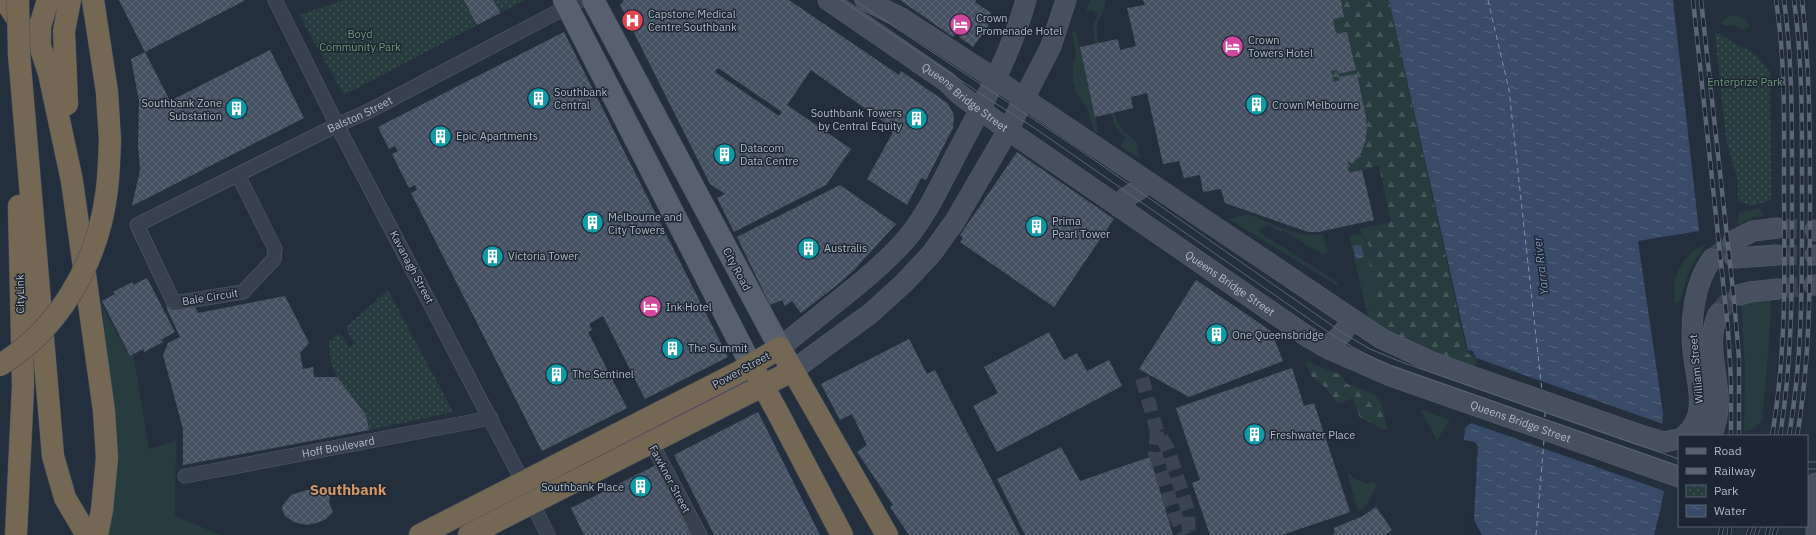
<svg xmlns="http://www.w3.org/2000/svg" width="1816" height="535" viewBox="0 0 1816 535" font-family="'IBM Plex Sans',sans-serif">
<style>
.green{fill:#263c3f}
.forest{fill:url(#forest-firs)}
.park{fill:url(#park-dots)}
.water{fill:url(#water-ripples)}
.pier{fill:#242f3e}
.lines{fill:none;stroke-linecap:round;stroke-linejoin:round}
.ferry{stroke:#7c92b1;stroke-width:1;stroke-dasharray:5 4;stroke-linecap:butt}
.building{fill:url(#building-cross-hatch);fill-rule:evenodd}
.street-tunnel{stroke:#3a4453;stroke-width:14;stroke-dasharray:14 7;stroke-linecap:butt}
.secondary-tunnel{stroke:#3a4453;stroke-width:20;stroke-dasharray:20 10;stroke-linecap:butt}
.street-casing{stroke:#565f6c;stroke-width:15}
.secondary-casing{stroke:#565f6c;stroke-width:21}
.primary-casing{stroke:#414a57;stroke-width:23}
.highway-casing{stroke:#434c59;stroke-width:23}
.street{stroke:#38414e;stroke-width:14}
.secondary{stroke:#465061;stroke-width:20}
.primary{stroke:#56606e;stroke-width:22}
.highway{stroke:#746855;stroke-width:22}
.tram{stroke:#5a6575;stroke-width:1}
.rail-casing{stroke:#5a6575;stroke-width:4.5}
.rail{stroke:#1d2633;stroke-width:3;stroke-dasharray:9;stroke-linecap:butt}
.highway-bridge-casing{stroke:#434c59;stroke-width:23;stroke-linecap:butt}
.highway-bridge{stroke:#746855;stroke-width:22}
.labels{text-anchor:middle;stroke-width:3;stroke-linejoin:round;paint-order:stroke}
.poi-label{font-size:11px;fill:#b4bcc9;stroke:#1d2633;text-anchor:start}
.park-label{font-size:11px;fill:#6b9a76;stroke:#1d2633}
.street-label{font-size:11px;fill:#b4bcc9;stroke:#1d2633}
.water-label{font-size:12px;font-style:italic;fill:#7c92b1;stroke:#1d2633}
.district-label{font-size:15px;font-weight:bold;fill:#d59563;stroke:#1d2633}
</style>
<defs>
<pattern id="forest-firs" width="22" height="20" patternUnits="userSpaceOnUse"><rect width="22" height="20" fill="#263c3f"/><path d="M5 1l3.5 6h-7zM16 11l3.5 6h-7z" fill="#435659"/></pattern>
<pattern id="park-dots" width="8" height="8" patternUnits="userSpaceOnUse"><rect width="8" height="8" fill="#263c3f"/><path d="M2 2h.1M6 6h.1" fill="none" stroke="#435659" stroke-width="1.8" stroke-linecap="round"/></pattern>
<pattern id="water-ripples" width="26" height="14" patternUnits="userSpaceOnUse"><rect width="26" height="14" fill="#394c67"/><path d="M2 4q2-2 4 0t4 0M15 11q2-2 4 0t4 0" fill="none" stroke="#53647b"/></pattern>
<pattern id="building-cross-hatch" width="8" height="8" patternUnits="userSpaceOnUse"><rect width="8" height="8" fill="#455162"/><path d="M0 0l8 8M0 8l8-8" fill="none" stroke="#5d6877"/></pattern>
</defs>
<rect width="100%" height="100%" fill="#242f3e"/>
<path class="green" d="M 1090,0 L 1105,0 L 1106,3 L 1097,25 L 1098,43 L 1095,44 L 1093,26 L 1098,14 L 1090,9 L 1088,13 L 1086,11 Z
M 1729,16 C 1738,15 1747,17 1750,27 L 1744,30 L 1734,25 L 1724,26 L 1721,23 Z
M 1076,31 L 1099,132 L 1094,133 L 1088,110 L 1077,94 L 1073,82 L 1073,64 L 1076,54 L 1072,32 Z
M 1115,112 C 1117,127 1125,134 1137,142 L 1140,159 L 1121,146 L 1126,138 L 1116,128 L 1111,113 Z
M 1760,208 L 1765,216 L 1754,217 L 1738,225 L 1739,212 Z
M 1248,214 C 1271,223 1298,239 1323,234 L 1328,253 L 1323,255 L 1283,230 L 1281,232 L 1268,225 L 1258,231 L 1339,283 L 1336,285 L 1229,219 Z
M 1360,234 L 1362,234 L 1370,248 L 1369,260 L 1372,273 L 1378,283 L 1377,294 L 1380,309 L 1377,312 L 1365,305 L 1349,236 Z
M 1706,243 L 1690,269 L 1679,303 L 1675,303 C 1670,276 1683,255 1706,243 Z
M 1771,296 L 1769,343 L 1762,421 C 1756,428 1753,430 1744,431 L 1745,368 L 1741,305 L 1754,299 Z
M 102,305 L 128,354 L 133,352 L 149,449 L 176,441 L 175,516 L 221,535 L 106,535 L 115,493 L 114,428 Z
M 1420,409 L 1450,420 L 1437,440 Z
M 1347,473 L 1351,474 L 1353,478 L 1367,484 L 1372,482 L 1377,484 L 1367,505 L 1358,511 Z"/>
<path class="forest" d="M 1341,0 L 1389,0 L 1467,353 L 1476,358 L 1475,369 L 1419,349 L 1369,320 L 1365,305 L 1375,311 L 1379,310 L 1377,294 L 1378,285 L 1372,273 L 1369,262 L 1370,248 L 1360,229 L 1391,222 L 1379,166 L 1349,173 L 1347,162 L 1367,129 L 1366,117 L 1357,74 L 1338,78 L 1339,80 L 1334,82 L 1331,71 L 1337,70 L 1338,74 L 1356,70 L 1347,32 L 1336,34 L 1333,19 L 1344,16 Z
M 1306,361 L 1341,375 L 1347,384 L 1374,394 L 1382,405 L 1388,431 L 1360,418 L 1353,398 L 1338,404 L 1326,388 L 1311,376 Z"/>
<path class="park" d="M 345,0 L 525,0 L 344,95 L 299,15 Z
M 1715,32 L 1755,54 L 1770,72 L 1771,200 L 1752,206 L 1738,201 L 1738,181 L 1726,139 Z
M 388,290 L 453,412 L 369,430 L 366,415 L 337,377 L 331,363 L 329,341 L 339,333 L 345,340 L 348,347 L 356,344 L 350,337 L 346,327 Z"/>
<path class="water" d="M 1389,0 L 1673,0 L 1699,231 L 1638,241 L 1663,413 L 1659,489 L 1664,491 L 1661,507 L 1654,535 L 1473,535 L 1478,446 L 1475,442 L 1464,440 L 1465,428 L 1471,423 L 1476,358 L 1472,350 L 1468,351 Z
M 1361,245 L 1364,257 L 1356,259 L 1353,246 Z"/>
<path class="pier" d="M 1476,358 L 1663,424 L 1659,489 L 1471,423 Z
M 1472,516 L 1482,535 L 1471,535 Z"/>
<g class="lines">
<path class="ferry" d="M 1488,0 L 1509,90 L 1542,391
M 1545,412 L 1545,421
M 1536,535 L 1544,440"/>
</g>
<path class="building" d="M 119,0 L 244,0 L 244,1 L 145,52 L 170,101 L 270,50 L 304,118 L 132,206 L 140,170 L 138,145 L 139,101 L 131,59 L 145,52 Z
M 464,0 L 493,0 L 500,13 L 477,25 Z
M 624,0 L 789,0 L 899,75 L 901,71 L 943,100 L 948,104 L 954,115 L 953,128 L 926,180 L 921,178 L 907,205 L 867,179 L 892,134 L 891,127 L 811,70 L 787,105 L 851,149 L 826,185 L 734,232 L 717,198 L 725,194 L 710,184 L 620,5 ZM 718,68 L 782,112 L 779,116 L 715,72 Z
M 900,0 L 976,0 L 975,2 L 991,13 L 985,22 L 989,25 L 973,47 L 959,37 L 961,33 L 958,31 L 953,37 Z
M 1143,0 L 1341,0 L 1344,17 L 1333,19 L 1336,34 L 1347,32 L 1356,70 L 1338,74 L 1337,70 L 1331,71 L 1334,82 L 1339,80 L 1338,77 L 1357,74 L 1366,117 L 1367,129 L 1365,143 L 1360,155 L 1352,164 L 1348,161 L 1347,162 L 1349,173 L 1362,170 L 1374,220 L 1318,232 L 1308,232 L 1225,203 L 1221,189 L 1203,192 L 1200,175 L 1184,178 L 1179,161 L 1163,164 L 1147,93 L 1131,97 L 1133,108 L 1095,117 L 1080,47 L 1118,39 L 1120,50 L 1136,46 L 1127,8 L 1145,5 Z
M 564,32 L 728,357 L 645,399 L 603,316 L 589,324 L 592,330 L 588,332 L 627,408 L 542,451 L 411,193 L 417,190 L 415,185 L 409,188 L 392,154 L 398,151 L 395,146 L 389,149 L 378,127 Z
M 1017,152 L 1114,219 L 1054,307 L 960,242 L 963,238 L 960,235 Z
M 840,185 L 896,224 L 854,270 L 837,285 L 801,313 L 792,301 L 785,306 L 782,300 L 770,305 L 737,237 Z
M 147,278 L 175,332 L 161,340 L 163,342 L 144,352 L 143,349 L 130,356 L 102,301 L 115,294 L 113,292 L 132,282 L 133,285 Z
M 1196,280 L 1271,331 L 1283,361 L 1189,397 L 1139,369 Z
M 190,296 L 198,313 L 285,296 L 309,343 L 300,353 L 303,369 L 313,367 L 314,377 L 337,377 L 366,415 L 369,430 L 183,465 L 183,429 L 163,355 L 168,343 L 180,337 L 166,307 Z
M 1049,332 L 1064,360 L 1077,353 L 1087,371 L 1109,360 L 1122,386 L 997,452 L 973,406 L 998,393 L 984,367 Z
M 909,339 L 927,374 L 935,370 L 1020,535 L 909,535 L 890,507 L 893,505 L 857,452 L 867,445 L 852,414 L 840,420 L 821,384 Z
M 1292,368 L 1304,406 L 1314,403 L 1350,512 L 1282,535 L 1210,535 L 1192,483 L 1200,480 L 1176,408 Z
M 758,412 L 810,515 L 820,535 L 714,535 L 674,455 Z
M 1061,447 L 1080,481 L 1150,457 L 1173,535 L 1025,535 L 997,479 Z
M 656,465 L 691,535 L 584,535 L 571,508 Z
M 307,490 L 320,491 L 330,496 L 329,503 L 333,512 L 326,519 L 317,523 L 306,525 L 294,522 L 285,516 L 282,509 L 283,505 L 291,495 Z
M 1376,507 L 1392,530 L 1385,535 L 1332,535 L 1335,534 L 1334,528 L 1363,516 Z"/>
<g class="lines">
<path class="street-tunnel" d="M 1142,378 L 1157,431 L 1168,449 L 1188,511 L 1189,535
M 1157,431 L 1155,453 L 1175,515 L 1185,535"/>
<path class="secondary-tunnel" d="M 1777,228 L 1815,230
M 1777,255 L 1815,255
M 1712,259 L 1733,241
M 1778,289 L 1814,285
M 1718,314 L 1728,302 L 1739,295"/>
<defs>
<g id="street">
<path d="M 275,0 L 337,125 L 523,482"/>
<path id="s1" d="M 238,175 L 275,249 L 274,259 L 243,292 L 174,303 L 137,225 L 337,125 L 367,112 L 580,0"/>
<path d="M 651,442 L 700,535"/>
<path id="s2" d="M 185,476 L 491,418"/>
<path d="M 532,503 L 548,535"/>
</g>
<g id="secondary">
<path id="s3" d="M 828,0 L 947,82 L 959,94 L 1008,130 L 1308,337 L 1331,350 L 1388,375 L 1679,477"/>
<path d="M 865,0 L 903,19 L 995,79 L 1382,339 L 1430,361 L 1474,377 L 1640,435 L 1664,442 L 1679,439"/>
<path d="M 1119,207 L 1125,198 L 1140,189 L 1145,181"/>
<path d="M 1815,230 L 1816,231"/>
<path d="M 1733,241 L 1753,231 L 1777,228"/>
<path d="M 1815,255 L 1816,255"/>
<path d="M 1735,258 L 1777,255"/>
<path d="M 1814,285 L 1816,285"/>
<path d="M 1739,295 L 1750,292 L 1778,289"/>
<path d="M 1323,346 C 1336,344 1346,330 1351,319"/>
<path d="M 780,348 C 819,314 864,284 900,246 C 925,220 941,183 958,151 C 984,102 1011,54 1026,0"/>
<path d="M 792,371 L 871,313 L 904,283 L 932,253 L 955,221 L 1008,130 L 1051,46 L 1066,0"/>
<path d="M 1684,436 C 1711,416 1695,378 1693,350 C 1690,321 1694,283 1712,259"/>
<path d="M 1711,436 C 1731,395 1701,353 1718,314"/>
<path d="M 1816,535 L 1816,483"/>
</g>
<path id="primary" d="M 564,0 L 751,365
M 593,0 L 780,348"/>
<path id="highway" d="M 5,0 L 23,28
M 48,0 L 40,26 L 40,46 L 49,73 L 72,181 L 104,411 L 107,458 L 102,510 L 97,535
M 93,0 L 107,92 L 110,141
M 19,54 L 53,456 L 65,498 L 87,535
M 67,104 L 64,31 L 70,0
M 756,373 L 778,413 L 842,535
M 16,535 L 23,386 L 19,206
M 420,535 L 739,372 L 780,348 L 887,535
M 469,535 L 792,371"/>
</defs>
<use href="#street" class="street-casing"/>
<use href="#secondary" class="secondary-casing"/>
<use href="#primary" class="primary-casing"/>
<use href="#highway" class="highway-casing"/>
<use href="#street" class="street"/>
<use href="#secondary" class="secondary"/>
<use href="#primary" class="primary"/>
<use href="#highway" class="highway"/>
<path class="tram" d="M 841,0 L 987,98 L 1036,129 L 1309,319 C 1339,340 1368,358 1403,370 L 1679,466
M 854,0 L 1077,148 L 1343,333 L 1370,349 L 1404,363 L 1679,459
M 1807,462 L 1816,462
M 1807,469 L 1816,469"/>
<defs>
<path id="rail" d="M 1693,0 L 1728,329 L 1731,381 L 1731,436
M 1701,0 L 1734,300 L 1739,358 L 1739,436
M 1772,436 C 1786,356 1785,275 1784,194 C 1784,129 1786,64 1776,0
M 1780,436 C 1793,357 1792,279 1792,200 C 1792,133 1793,66 1784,0
M 1789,436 C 1803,356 1802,277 1802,197 C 1802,131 1803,65 1794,0
M 1797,436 C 1810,361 1810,285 1810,209 C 1810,139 1810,70 1802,0
M 1720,535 L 1722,526
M 1729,535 L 1730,526
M 1748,535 L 1751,526
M 1756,535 L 1759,526
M 1767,535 L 1769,526
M 1774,535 L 1777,526"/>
</defs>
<use href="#rail" class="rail-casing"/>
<use href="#rail" class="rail"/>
<defs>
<path id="highway-bridge" d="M 18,0 L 19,54
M 0,365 C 59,329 97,263 106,196 C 109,178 109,160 110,141"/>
</defs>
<use href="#highway-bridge" class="highway-bridge-casing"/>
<use href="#highway-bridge" class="highway-bridge"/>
</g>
<defs>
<symbol id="hospital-disc" viewBox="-11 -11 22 22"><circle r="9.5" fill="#e0444e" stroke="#1d2633"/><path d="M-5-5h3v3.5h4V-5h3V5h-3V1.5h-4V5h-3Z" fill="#fff"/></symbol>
<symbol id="hotel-disc" viewBox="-11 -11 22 22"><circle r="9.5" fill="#d1479c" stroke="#1d2633"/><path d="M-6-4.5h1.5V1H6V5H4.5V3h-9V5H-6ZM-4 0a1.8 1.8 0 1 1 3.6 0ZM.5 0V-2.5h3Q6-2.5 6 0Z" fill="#fff"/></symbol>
<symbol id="building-disc" viewBox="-11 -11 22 22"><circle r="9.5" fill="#0f9aa8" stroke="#1d2633"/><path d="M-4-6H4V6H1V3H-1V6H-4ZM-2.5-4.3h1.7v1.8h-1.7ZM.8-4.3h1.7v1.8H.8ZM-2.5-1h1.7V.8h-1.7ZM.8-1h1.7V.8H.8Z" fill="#fff"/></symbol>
</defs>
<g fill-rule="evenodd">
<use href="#hospital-disc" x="620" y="8" width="25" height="25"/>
<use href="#hotel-disc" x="948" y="12" width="25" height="25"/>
<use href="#hotel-disc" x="1220" y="34" width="25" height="25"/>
<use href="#building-disc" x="526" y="86" width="25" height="25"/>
<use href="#building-disc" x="1244" y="92" width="25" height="25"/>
<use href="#building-disc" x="224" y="96" width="25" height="25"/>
<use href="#building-disc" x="904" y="106" width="25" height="25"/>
<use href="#building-disc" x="428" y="124" width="25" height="25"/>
<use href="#building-disc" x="712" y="142" width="25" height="25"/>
<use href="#building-disc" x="580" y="210" width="25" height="25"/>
<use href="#building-disc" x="1024" y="214" width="25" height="25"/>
<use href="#building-disc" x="796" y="236" width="25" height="25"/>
<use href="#building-disc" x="480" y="244" width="25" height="25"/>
<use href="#hotel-disc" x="638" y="294" width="25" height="25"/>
<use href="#building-disc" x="1204" y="322" width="25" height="25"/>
<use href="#building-disc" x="660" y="336" width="25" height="25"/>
<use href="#building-disc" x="544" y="362" width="25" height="25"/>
<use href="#building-disc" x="1242" y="422" width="25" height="25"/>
<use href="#building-disc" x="628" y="474" width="25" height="25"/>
</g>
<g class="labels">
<g class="poi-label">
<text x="648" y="18">Capstone Medical<tspan x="648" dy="13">Centre Southbank</tspan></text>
<text x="976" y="22">Crown<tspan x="976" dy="13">Promenade Hotel</tspan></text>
<text x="1248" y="44">Crown<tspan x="1248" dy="13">Towers Hotel</tspan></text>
<text x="554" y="96">Southbank<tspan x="554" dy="13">Central</tspan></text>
<text x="222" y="107" text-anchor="end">Southbank Zone<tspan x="222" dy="13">Substation</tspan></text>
<text x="1272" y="109">Crown Melbourne</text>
<text x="902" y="117" text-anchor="end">Southbank Towers<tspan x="902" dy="13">by Central Equity</tspan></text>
<text x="456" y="140">Epic Apartments</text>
<text x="740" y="152">Datacom<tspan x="740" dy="13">Data Centre</tspan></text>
<text x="608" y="221">Melbourne and<tspan x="608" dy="13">City Towers</tspan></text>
<text x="1052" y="225">Prima<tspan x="1052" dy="13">Pearl Tower</tspan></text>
<text x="824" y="252">Australis</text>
<text x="508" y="260">Victoria Tower</text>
<text x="666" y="311">Ink Hotel</text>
<text x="1232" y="339">One Queensbridge</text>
<text x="688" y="352">The Summit</text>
<text x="572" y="378">The Sentinel</text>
<text x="1270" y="439">Freshwater Place</text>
<text x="624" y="491" text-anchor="end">Southbank Place</text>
</g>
<g class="park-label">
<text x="360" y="38">Boyd<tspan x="360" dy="13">Community Park</tspan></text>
<text x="1745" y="86">Enterprize Park</text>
</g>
<g class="street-label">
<text dy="4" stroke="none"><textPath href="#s3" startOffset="168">Queens Bridge Street</textPath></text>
<text dy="4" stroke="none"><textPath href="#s1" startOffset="543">Balston Street</textPath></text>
<text transform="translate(412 267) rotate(62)" y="4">Kavanagh Street</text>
<text transform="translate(737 269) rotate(62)" y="4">City Road</text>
<text dy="4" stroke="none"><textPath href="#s3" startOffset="492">Queens Bridge Street</textPath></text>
<text transform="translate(20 294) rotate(-91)" y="4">CityLink</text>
<text transform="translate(210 297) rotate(-9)" y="4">Bale Circuit</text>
<text transform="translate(1696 369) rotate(-95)" y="4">William Street</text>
<text transform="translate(741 370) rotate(-29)" y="4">Power Street</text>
<text dy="4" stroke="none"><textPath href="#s3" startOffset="816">Queens Bridge Street</textPath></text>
<text dy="4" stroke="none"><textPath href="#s2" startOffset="156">Hoff Boulevard</textPath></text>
<text transform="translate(670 479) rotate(62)" y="4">Fawkner Street</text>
</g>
<g class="water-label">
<text transform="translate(1541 266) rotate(-97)" y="4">Yarra River</text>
</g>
<g class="district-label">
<text x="348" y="495">Southbank</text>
</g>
</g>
<rect x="1678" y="435" width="130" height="92" fill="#1d2633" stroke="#59626f"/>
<rect x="1686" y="448" width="20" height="6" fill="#56606e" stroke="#59626f"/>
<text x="1714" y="455" font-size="12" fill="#b4bcc9">Road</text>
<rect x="1686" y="468" width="20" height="6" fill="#5a6575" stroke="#59626f"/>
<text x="1714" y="475" font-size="12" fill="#b4bcc9">Railway</text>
<rect x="1686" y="485" width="20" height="12" fill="url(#park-dots)" stroke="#59626f"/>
<text x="1714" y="495" font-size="12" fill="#b4bcc9">Park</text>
<rect x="1686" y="505" width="20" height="12" fill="url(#water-ripples)" stroke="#59626f"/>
<text x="1714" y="515" font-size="12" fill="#b4bcc9">Water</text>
</svg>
